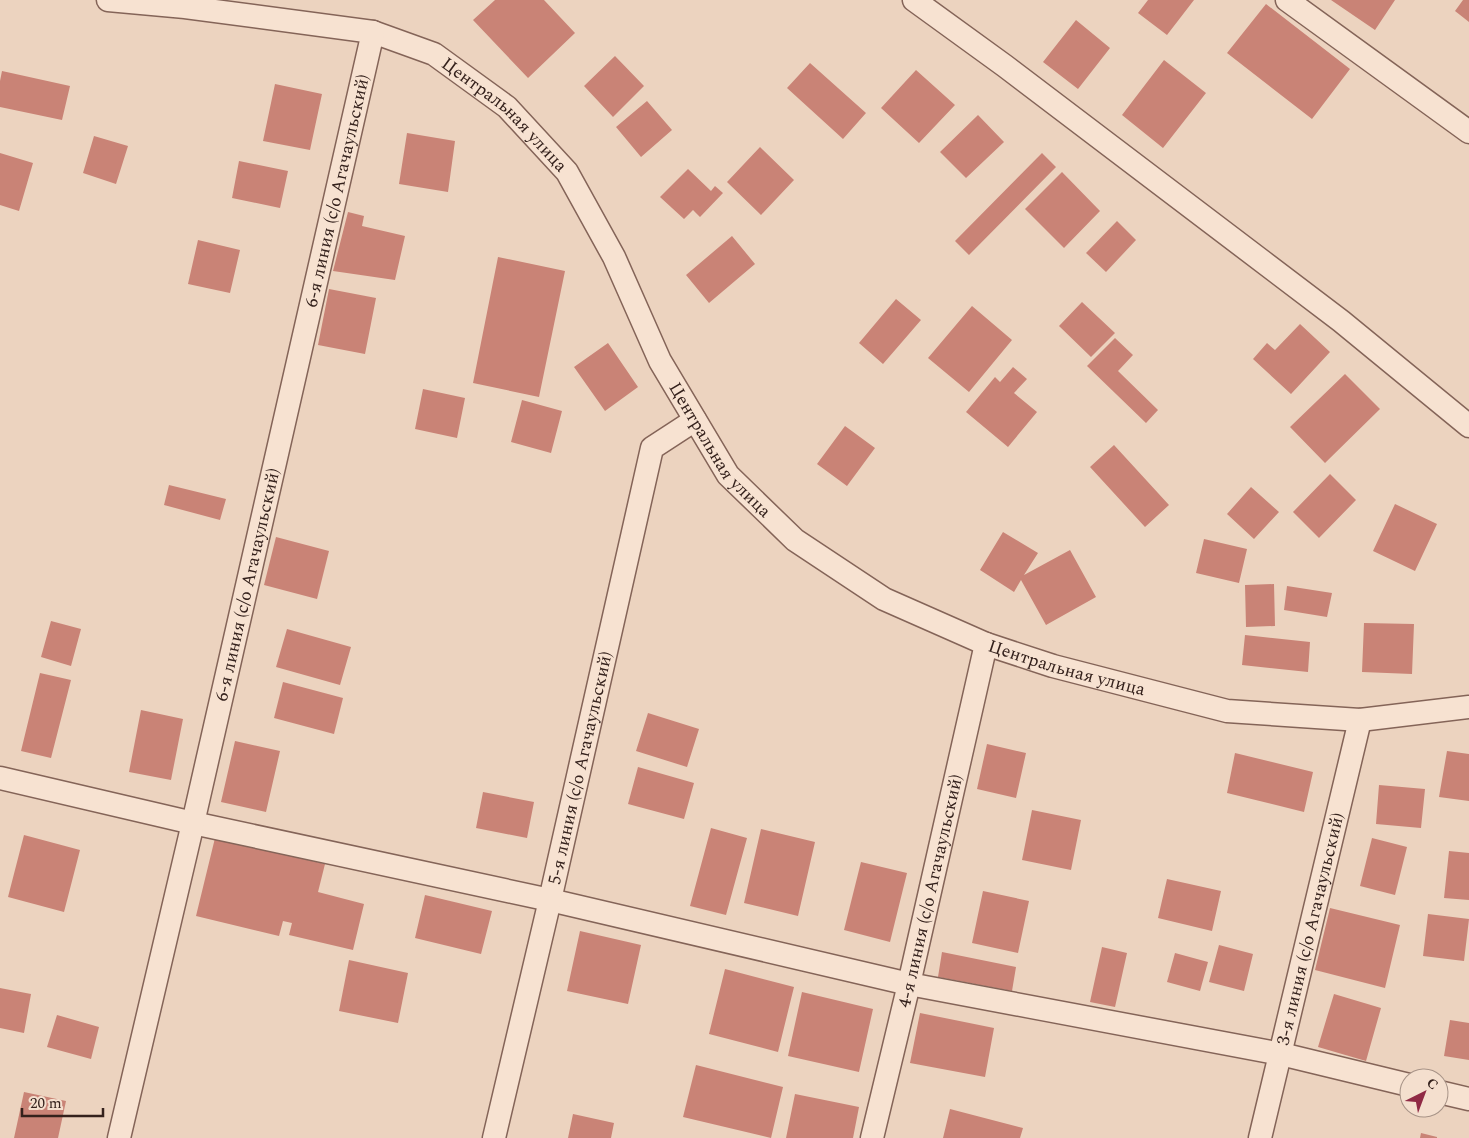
<svg xmlns="http://www.w3.org/2000/svg" width="1469" height="1138" viewBox="0 0 1469 1138" font-family="Spectral,serif">
<style>
.building{fill:#c98376}
.lines{fill:none;stroke-linecap:round;stroke-linejoin:round}
.street-casing{stroke:#846458;stroke-width:25}
.street{stroke:#f7e2d1;stroke-width:22}
.labels{text-anchor:middle;stroke-width:4;stroke-linejoin:round;paint-order:stroke}
.street-label{font-size:18px;fill:#34211c;stroke:#f4dfce}
</style>
<rect width="100%" height="100%" fill="#ecd3bf"/>
<path class="building" d="M 495,0 L 544,0 L 575,33 L 528,78 L 473,20 Z
M 1148,0 L 1194,0 L 1167,35 L 1138,13 Z
M 1331,0 L 1395,0 L 1375,30 Z
M 1463,0 L 1469,0 L 1469,22 L 1455,11 Z
M 1266,4 L 1350,69 L 1312,119 L 1227,53 Z
M 1076,20 L 1110,48 L 1078,89 L 1043,62 Z
M 615,56 L 644,86 L 613,117 L 584,86 Z
M 1164,60 L 1206,93 L 1163,148 L 1122,115 Z
M 810,63 L 866,113 L 843,139 L 787,88 Z
M 916,70 L 955,105 L 919,143 L 881,108 Z
M 2,71 L 70,86 L 62,120 L 0,107 L 0,81 Z
M 275,84 L 322,94 L 310,150 L 263,141 Z
M 647,101 L 672,130 L 641,157 L 616,127 Z
M 978,115 L 1004,142 L 966,178 L 940,152 Z
M 407,133 L 455,141 L 448,192 L 399,184 Z
M 94,136 L 128,146 L 116,184 L 83,173 Z
M 760,147 L 794,180 L 761,215 L 727,182 Z
M 0,153 L 33,163 L 19,211 L 0,205 Z
M 1042,153 L 1056,167 L 969,255 L 955,241 Z
M 239,161 L 288,171 L 280,208 L 232,198 Z
M 688,169 L 711,191 L 715,186 L 723,193 L 700,217 L 693,210 L 684,219 L 660,197 Z
M 1062,172 L 1100,211 L 1064,248 L 1025,209 Z
M 348,212 L 364,216 L 362,226 L 405,236 L 395,280 L 333,271 Z
M 1117,221 L 1136,240 L 1106,272 L 1086,253 Z
M 732,236 L 755,264 L 709,303 L 686,275 Z
M 198,240 L 240,250 L 230,293 L 188,284 Z
M 498,257 L 565,271 L 539,397 L 473,383 Z
M 329,289 L 376,298 L 365,354 L 318,345 Z
M 896,299 L 921,320 L 883,364 L 859,343 Z
M 1082,302 L 1115,333 L 1091,357 L 1059,326 Z
M 972,306 L 1012,340 L 969,392 L 928,358 Z
M 1300,324 L 1330,352 L 1291,394 L 1253,359 L 1267,343 L 1275,350 Z
M 1115,338 L 1133,355 L 1118,371 L 1158,410 L 1146,423 L 1087,366 Z
M 608,343 L 638,387 L 605,411 L 574,367 Z
M 1013,367 L 1027,379 L 1014,393 L 1037,412 L 1008,447 L 966,412 L 995,377 L 1000,382 Z
M 1345,374 L 1380,409 L 1325,463 L 1290,427 Z
M 423,389 L 465,398 L 457,438 L 415,429 Z
M 522,400 L 562,411 L 551,453 L 511,442 Z
M 845,426 L 875,448 L 847,486 L 817,464 Z
M 1114,445 L 1169,505 L 1145,527 L 1090,467 Z
M 1330,474 L 1356,500 L 1319,538 L 1293,512 Z
M 169,485 L 226,499 L 220,520 L 164,505 Z
M 1251,487 L 1279,512 L 1254,539 L 1227,514 Z
M 1395,504 L 1437,524 L 1415,571 L 1373,551 Z
M 1003,532 L 1038,553 L 1024,575 L 1070,550 L 1096,597 L 1046,625 L 1021,580 L 1014,592 L 980,570 Z
M 276,537 L 329,551 L 317,599 L 264,585 Z
M 1204,539 L 1247,549 L 1239,583 L 1196,573 Z
M 1274,584 L 1275,626 L 1246,627 L 1245,585 Z
M 1287,586 L 1332,593 L 1327,617 L 1284,610 Z
M 51,621 L 81,629 L 71,666 L 41,657 Z
M 1364,623 L 1414,624 L 1412,674 L 1362,672 Z
M 287,629 L 351,647 L 340,685 L 276,667 Z
M 1245,635 L 1310,642 L 1308,672 L 1242,665 Z
M 40,673 L 71,680 L 51,758 L 21,751 Z
M 283,682 L 343,698 L 334,734 L 274,718 Z
M 141,710 L 183,719 L 171,780 L 129,772 Z
M 648,713 L 699,729 L 687,767 L 636,751 Z
M 235,741 L 280,751 L 266,812 L 221,802 Z
M 987,744 L 1026,753 L 1016,798 L 977,789 Z
M 1447,751 L 1469,754 L 1469,801 L 1439,797 Z
M 1235,753 L 1313,772 L 1304,812 L 1227,793 Z
M 638,767 L 694,783 L 684,819 L 628,804 Z
M 1379,785 L 1425,789 L 1421,828 L 1376,824 Z
M 483,792 L 534,802 L 527,838 L 476,828 Z
M 1032,810 L 1081,820 L 1071,870 L 1022,860 Z
M 711,828 L 747,838 L 726,915 L 690,906 Z
M 761,829 L 815,842 L 798,916 L 744,903 Z
M 24,835 L 80,850 L 64,912 L 8,897 Z
M 215,838 L 325,864 L 318,892 L 364,904 L 353,950 L 289,935 L 292,923 L 283,921 L 279,936 L 196,916 Z
M 1372,838 L 1407,847 L 1395,895 L 1360,886 Z
M 1449,851 L 1469,853 L 1469,900 L 1444,898 Z
M 861,862 L 907,873 L 890,942 L 844,930 Z
M 1167,879 L 1221,891 L 1212,931 L 1158,918 Z
M 983,891 L 1029,901 L 1018,953 L 972,943 Z
M 425,895 L 492,911 L 481,954 L 415,938 Z
M 1330,908 L 1400,925 L 1385,988 L 1315,970 Z
M 1428,914 L 1469,919 L 1464,961 L 1423,956 Z
M 580,931 L 641,945 L 628,1004 L 567,991 Z
M 1219,945 L 1253,954 L 1244,991 L 1209,982 Z
M 1102,947 L 1127,953 L 1115,1007 L 1090,1002 Z
M 942,952 L 1016,967 L 1012,991 L 938,977 Z
M 1175,953 L 1208,962 L 1200,991 L 1167,982 Z
M 349,960 L 408,973 L 398,1023 L 339,1011 Z
M 725,969 L 794,987 L 778,1052 L 709,1034 Z
M 0,988 L 31,994 L 24,1033 L 0,1028 Z
M 802,992 L 873,1009 L 859,1072 L 788,1056 Z
M 1334,994 L 1381,1008 L 1366,1061 L 1318,1047 Z
M 920,1013 L 994,1028 L 985,1077 L 910,1063 Z
M 57,1015 L 99,1027 L 91,1059 L 47,1047 Z
M 1450,1020 L 1469,1023 L 1469,1060 L 1444,1056 Z
M 696,1065 L 783,1087 L 771,1138 L 683,1117 Z
M 24,1092 L 66,1101 L 58,1138 L 14,1138 Z
M 795,1094 L 859,1107 L 853,1138 L 786,1138 Z
M 950,1109 L 1023,1128 L 1020,1138 L 943,1138 Z
M 573,1114 L 614,1123 L 611,1138 L 568,1138 Z
M 1421,1133 L 1437,1137 L 1437,1138 L 1420,1138 Z"/>
<g class="lines">
<defs>
<g id="street">
<path id="s1" d="M 108,0 L 185,7 L 373,32 L 434,54 L 507,107 L 567,172 L 614,257 L 660,361 L 728,475 L 795,540 L 884,599 L 986,644 L 1053,666 L 1227,711 L 1360,720 L 1469,707"/>
<path d="M 914,0 L 1005,66 L 1341,321 L 1469,426"/>
<path d="M 1287,0 L 1469,132"/>
<path d="M 0,778 L 193,823 L 550,900 L 909,984 L 1281,1054 L 1409,1085"/>
<path d="M 1439,1092 L 1469,1099"/>
<path id="s2" d="M 119,1138 L 193,823 L 373,32"/>
<path id="s3" d="M 494,1138 L 550,900 L 652,448 L 695,420"/>
<path id="s4" d="M 872,1138 L 909,984 L 986,644"/>
<path id="s5" d="M 1260,1138 L 1360,720"/>
</g>
</defs>
<use href="#street" class="street-casing"/>
<use href="#street" class="street"/>
</g>
<g class="labels">
<g class="street-label">
<text dy="6" stroke="none"><textPath href="#s1" startOffset="425">Центральная улица</textPath></text>
<text dy="6" stroke="none"><textPath href="#s2" startOffset="972">6-я линия (с/о Агачаульский)</textPath></text>
<text dy="6" stroke="none"><textPath href="#s1" startOffset="829">Центральная улица</textPath></text>
<text dy="6" stroke="none"><textPath href="#s2" startOffset="568">6-я линия (с/о Агачаульский)</textPath></text>
<text dy="6" stroke="none"><textPath href="#s1" startOffset="1250">Центральная улица</textPath></text>
<text dy="6" stroke="none"><textPath href="#s3" startOffset="380">5-я линия (с/о Агачаульский)</textPath></text>
<text dy="6" stroke="none"><textPath href="#s4" startOffset="254">4-я линия (с/о Агачаульский)</textPath></text>
<text dy="6" stroke="none"><textPath href="#s5" startOffset="215">3-я линия (с/о Агачаульский)</textPath></text>
</g>
</g>
<g transform="translate(1424 1093) rotate(42)"><circle r="24" fill="#f4dfce" stroke="#a79387"/>
<path d="M0-4L9 19L0 12L-9 19Z" fill="#902a45"/>
<text y="-8" font-size="14" font-weight="bold" text-anchor="middle" fill="#34211c">С</text>
</g>
<path d="M22 1108v8h81v-8" fill="none" stroke="#34211c" stroke-width="2.5"/>
<text x="30" y="1108" font-size="15" fill="#34211c" stroke="#f4dfce" stroke-width="4" paint-order="stroke">20 m</text>
</svg>
